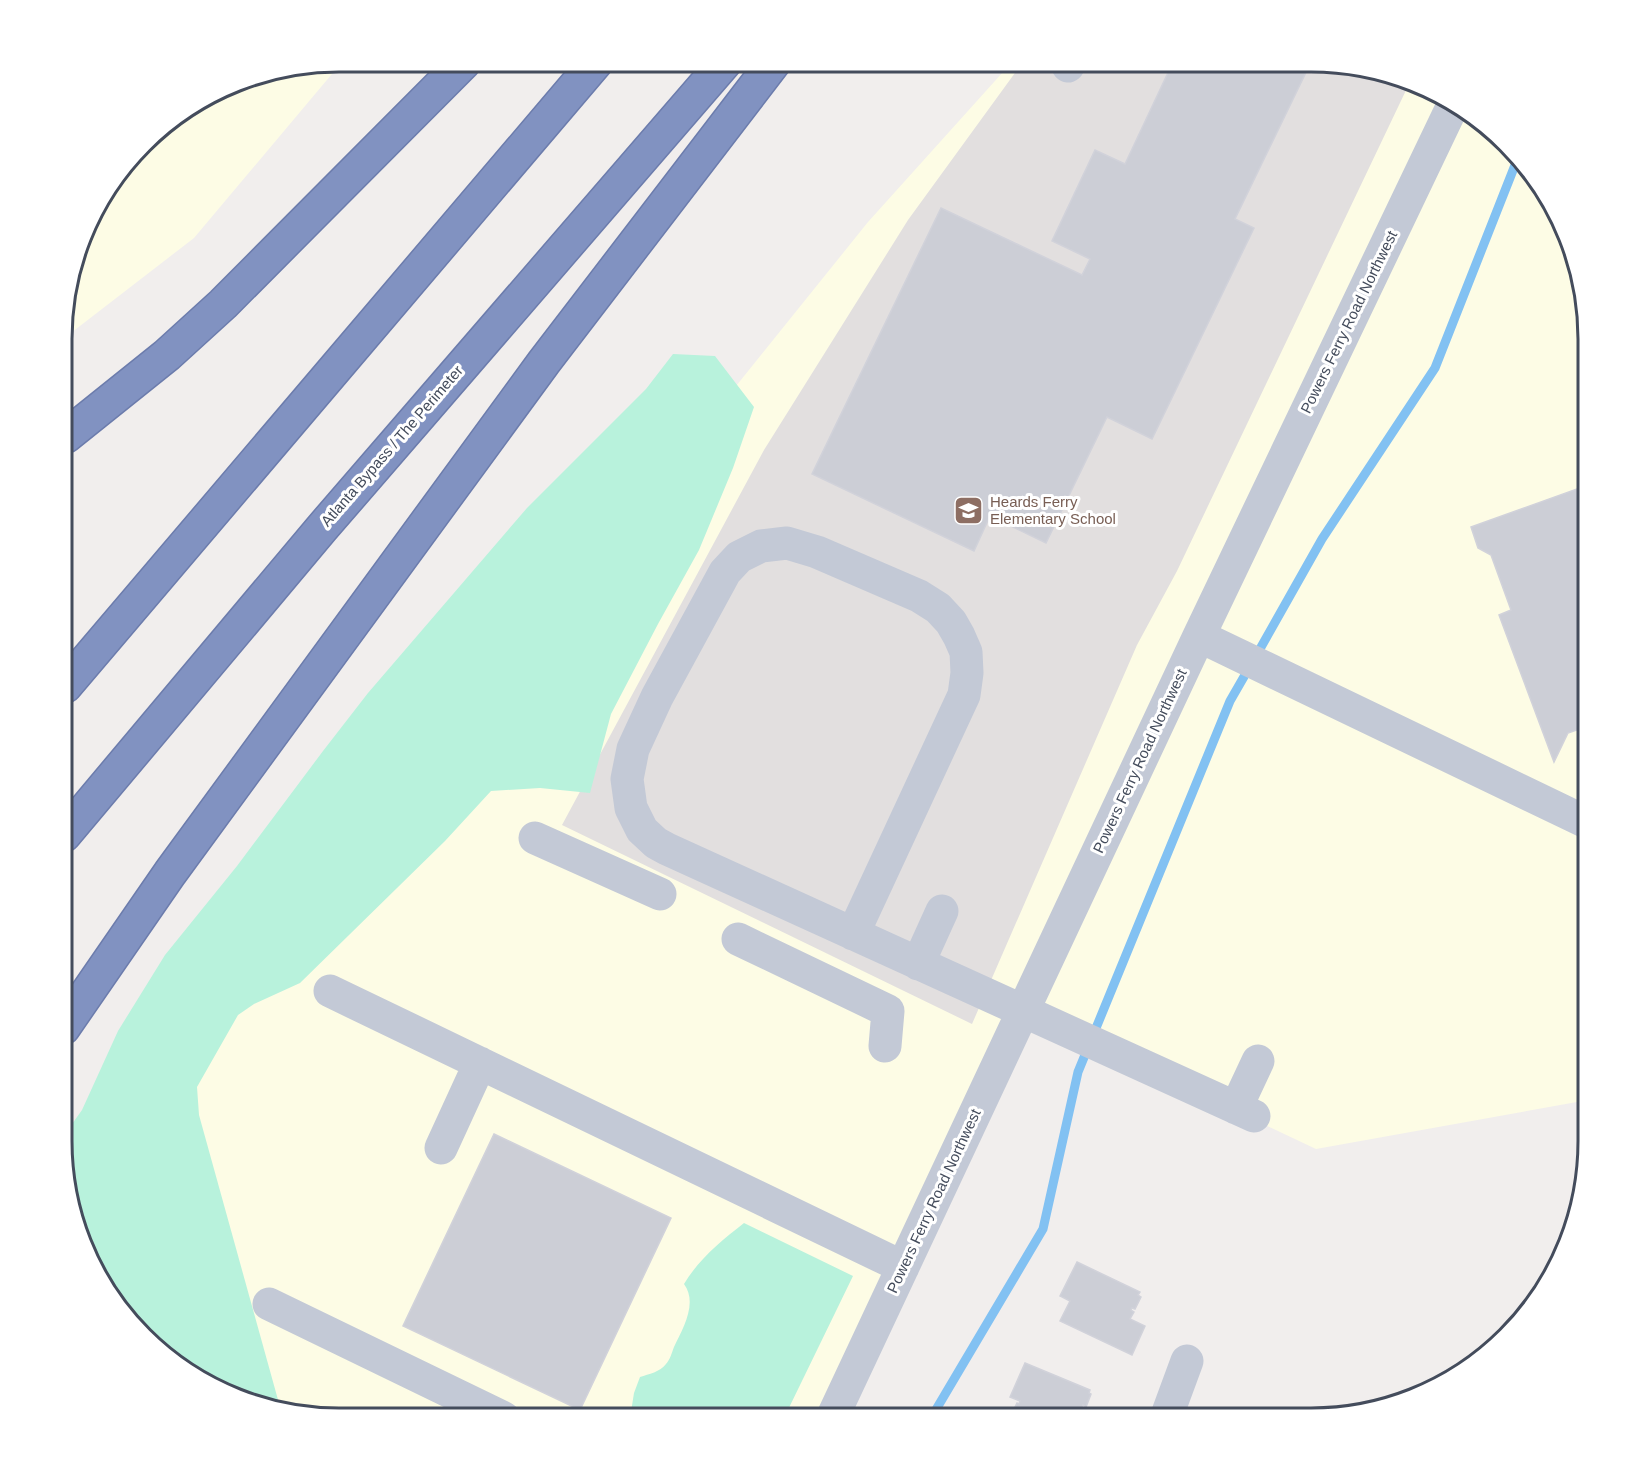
<svg xmlns="http://www.w3.org/2000/svg" width="1650" height="1480" viewBox="0 0 1650 1480" font-family="Arial,sans-serif">
<style>
.commercial{fill:#fdfce5}
.education{fill:#e2dfdf}
.green{fill:#b8f2dc}
.lines{fill:none;stroke-linecap:round;stroke-linejoin:round}
.stream{stroke:#82c1f2;stroke-width:9}
.building{fill:#ccced6;stroke:#d1d2da;stroke-width:1.5}
.highway-casing{stroke:#6c7cac;stroke-width:36}
.minor{stroke:#c3c9d6;stroke-width:33}
.highway{stroke:#8192c1;stroke-width:33}
.labels{text-anchor:middle;stroke-width:6;stroke-linejoin:round;paint-order:stroke}
.street-label{font-size:15px;fill:#444c5c;stroke:#fff}
.education-label{font-size:15px;fill:#785e54;stroke:#fff;text-anchor:start}
.rim{fill:none;stroke:#444c5c;stroke-width:3}
</style>
<rect width="100%" height="100%" fill="#f1eeed"/>
<path class="commercial" d="M 342,62 L 194,238 L 67,336 L 67,285 L 99,200 L 156,130 L 250,76 Z
M 1012,62 L 1329,62 L 1433,90 L 1519,156 L 1567,233 L 1588,321 L 1588,1100 L 1316,1149 L 1025,1012 L 822,1418 L 339,1418 L 233,1397 L 131,1324 L 83,1247 L 69,1190 L 367,845 L 868,222 Z"/>
<path class="education" d="M 1023,62 L 1329,62 L 1409,84 L 1177,571 L 1137,645 L 972,1024 L 562,825 L 764,450 L 908,220 Z"/>
<path class="green" d="M 673,354 L 715,356 L 754,407 L 733,468 L 699,550 L 658,624 L 611,714 L 590,793 L 540,788 L 491,791 L 445,841 L 300,983 L 254,1004 L 238,1015 L 197,1087 L 199,1115 L 280,1407 L 233,1397 L 131,1324 L 129,1321 L 132,1309 L 123,1313 L 83,1247 L 62,1159 L 62,1138 L 82,1110 L 118,1031 L 165,955 L 237,866 L 323,751 L 368,693 L 527,508 L 646,389 Z
M 744,1223 L 853,1276 L 784,1418 L 630,1418 L 634,1393 L 640,1377 C 649,1374 660,1372 666,1364 C 670,1360 672,1352 674,1347 C 683,1328 698,1303 684,1284 C 699,1259 721,1241 744,1223 Z"/>
<g class="lines">
<path class="stream" d="M 1256,656 L 1322,539 L 1435,368 L 1519,155
M 931,1418 L 1043,1229 L 1078,1072 L 1230,701 L 1249,668"/>
</g>
<path class="building" d="M 1173,62 L 1311,62 L 1235,219 L 1254,228 L 1152,439 L 1107,417 L 1046,543 L 990,516 L 974,551 L 812,474 L 941,208 L 1082,275 L 1090,259 L 1052,241 L 1095,150 L 1125,164 Z
M 1588,485 L 1588,726 L 1568,733 L 1554,762 L 1499,615 L 1511,610 L 1491,555 L 1478,548 L 1471,527 Z
M 494,1134 L 671,1218 L 580,1410 L 403,1326 Z
M 1077,1262 L 1140,1292 L 1138,1295 L 1141,1297 L 1135,1309 L 1132,1308 L 1131,1310 L 1134,1312 L 1130,1319 L 1145,1326 L 1132,1355 L 1060,1321 L 1070,1301 L 1060,1296 Z
M 1025,1363 L 1090,1390 L 1089,1393 L 1091,1394 L 1086,1407 L 1083,1405 L 1082,1408 L 1085,1409 L 1082,1415 L 1088,1418 L 1013,1418 L 1014,1416 L 1011,1415 L 1017,1403 L 1019,1404 L 1020,1401 L 1010,1397 Z"/>
<g class="lines">
<defs>
<path id="highway" d="M 66,436 L 167,355 L 223,304 L 464,62
M 65,686 L 596,62
M 64,835 L 322,528 L 725,62
M 63,1028 L 170,873 L 544,362 L 774,62"/>
</defs>
<use href="#highway" class="highway-casing"/>
<path class="minor" d="M 1068,66 L 1070,62
M 1199,636 L 1588,823
M 535,838 L 660,894
M 853,934 L 964,695 L 967,673 L 966,652 L 959,636 L 951,622 L 938,608 L 919,596 L 817,552 L 787,543 L 761,546 L 739,557 L 725,572 L 657,697 L 633,749 L 627,779 L 631,808 L 642,830 L 656,843 L 667,849 L 1254,1116
M 738,939 L 888,1011 L 885,1046
M 918,964 L 942,911
M 330,991 L 903,1267
M 1236,1108 L 1258,1061
M 441,1148 L 480,1063
M 269,1304 L 504,1418
M 832,1418 L 1199,636 L 1453,105
M 1166,1418 L 1187,1361"/>
<use href="#highway" class="highway"/>
</g>
<defs>
<symbol id="school-square" viewBox="-11 -11 22 22"><rect x="-9" y="-9" width="18" height="18" rx="4" fill="#8d6e63" stroke="#fff"/><path d="M0-5L7-2L0 1L-7-2ZM-4 1L0 2.5L4 1V4Q0 6-4 4Z" fill="#fff"/></symbol>
</defs>
<g fill-rule="evenodd">
<use href="#school-square" x="952" y="494" width="33" height="33"/>
</g>
<g class="labels">
<g class="street-label">
<text transform="translate(1349 322) rotate(-64)" y="5">Powers Ferry Road Northwest</text>
<text transform="translate(392 446) rotate(-49)" y="5">Atlanta Bypass / The Perimeter</text>
<text transform="translate(1140 761) rotate(-65)" y="5">Powers Ferry Road Northwest</text>
<text transform="translate(934 1201) rotate(-65)" y="5">Powers Ferry Road Northwest</text>
</g>
<g class="education-label">
<text x="990" y="507">Heards Ferry<tspan x="990" dy="17">Elementary School</tspan></text>
</g>
</g>
<path d="M0 0H1650V1480H0ZM339 72H1311A267 267 0 0 1 1578 339V1141A267 267 0 0 1 1311 1408H339A267 267 0 0 1 72 1141V339A267 267 0 0 1 339 72Z" fill="#fff" fill-rule="evenodd"/>
<path class="rim" d="M339 72H1311A267 267 0 0 1 1578 339V1141A267 267 0 0 1 1311 1408H339A267 267 0 0 1 72 1141V339A267 267 0 0 1 339 72Z"/>
</svg>
